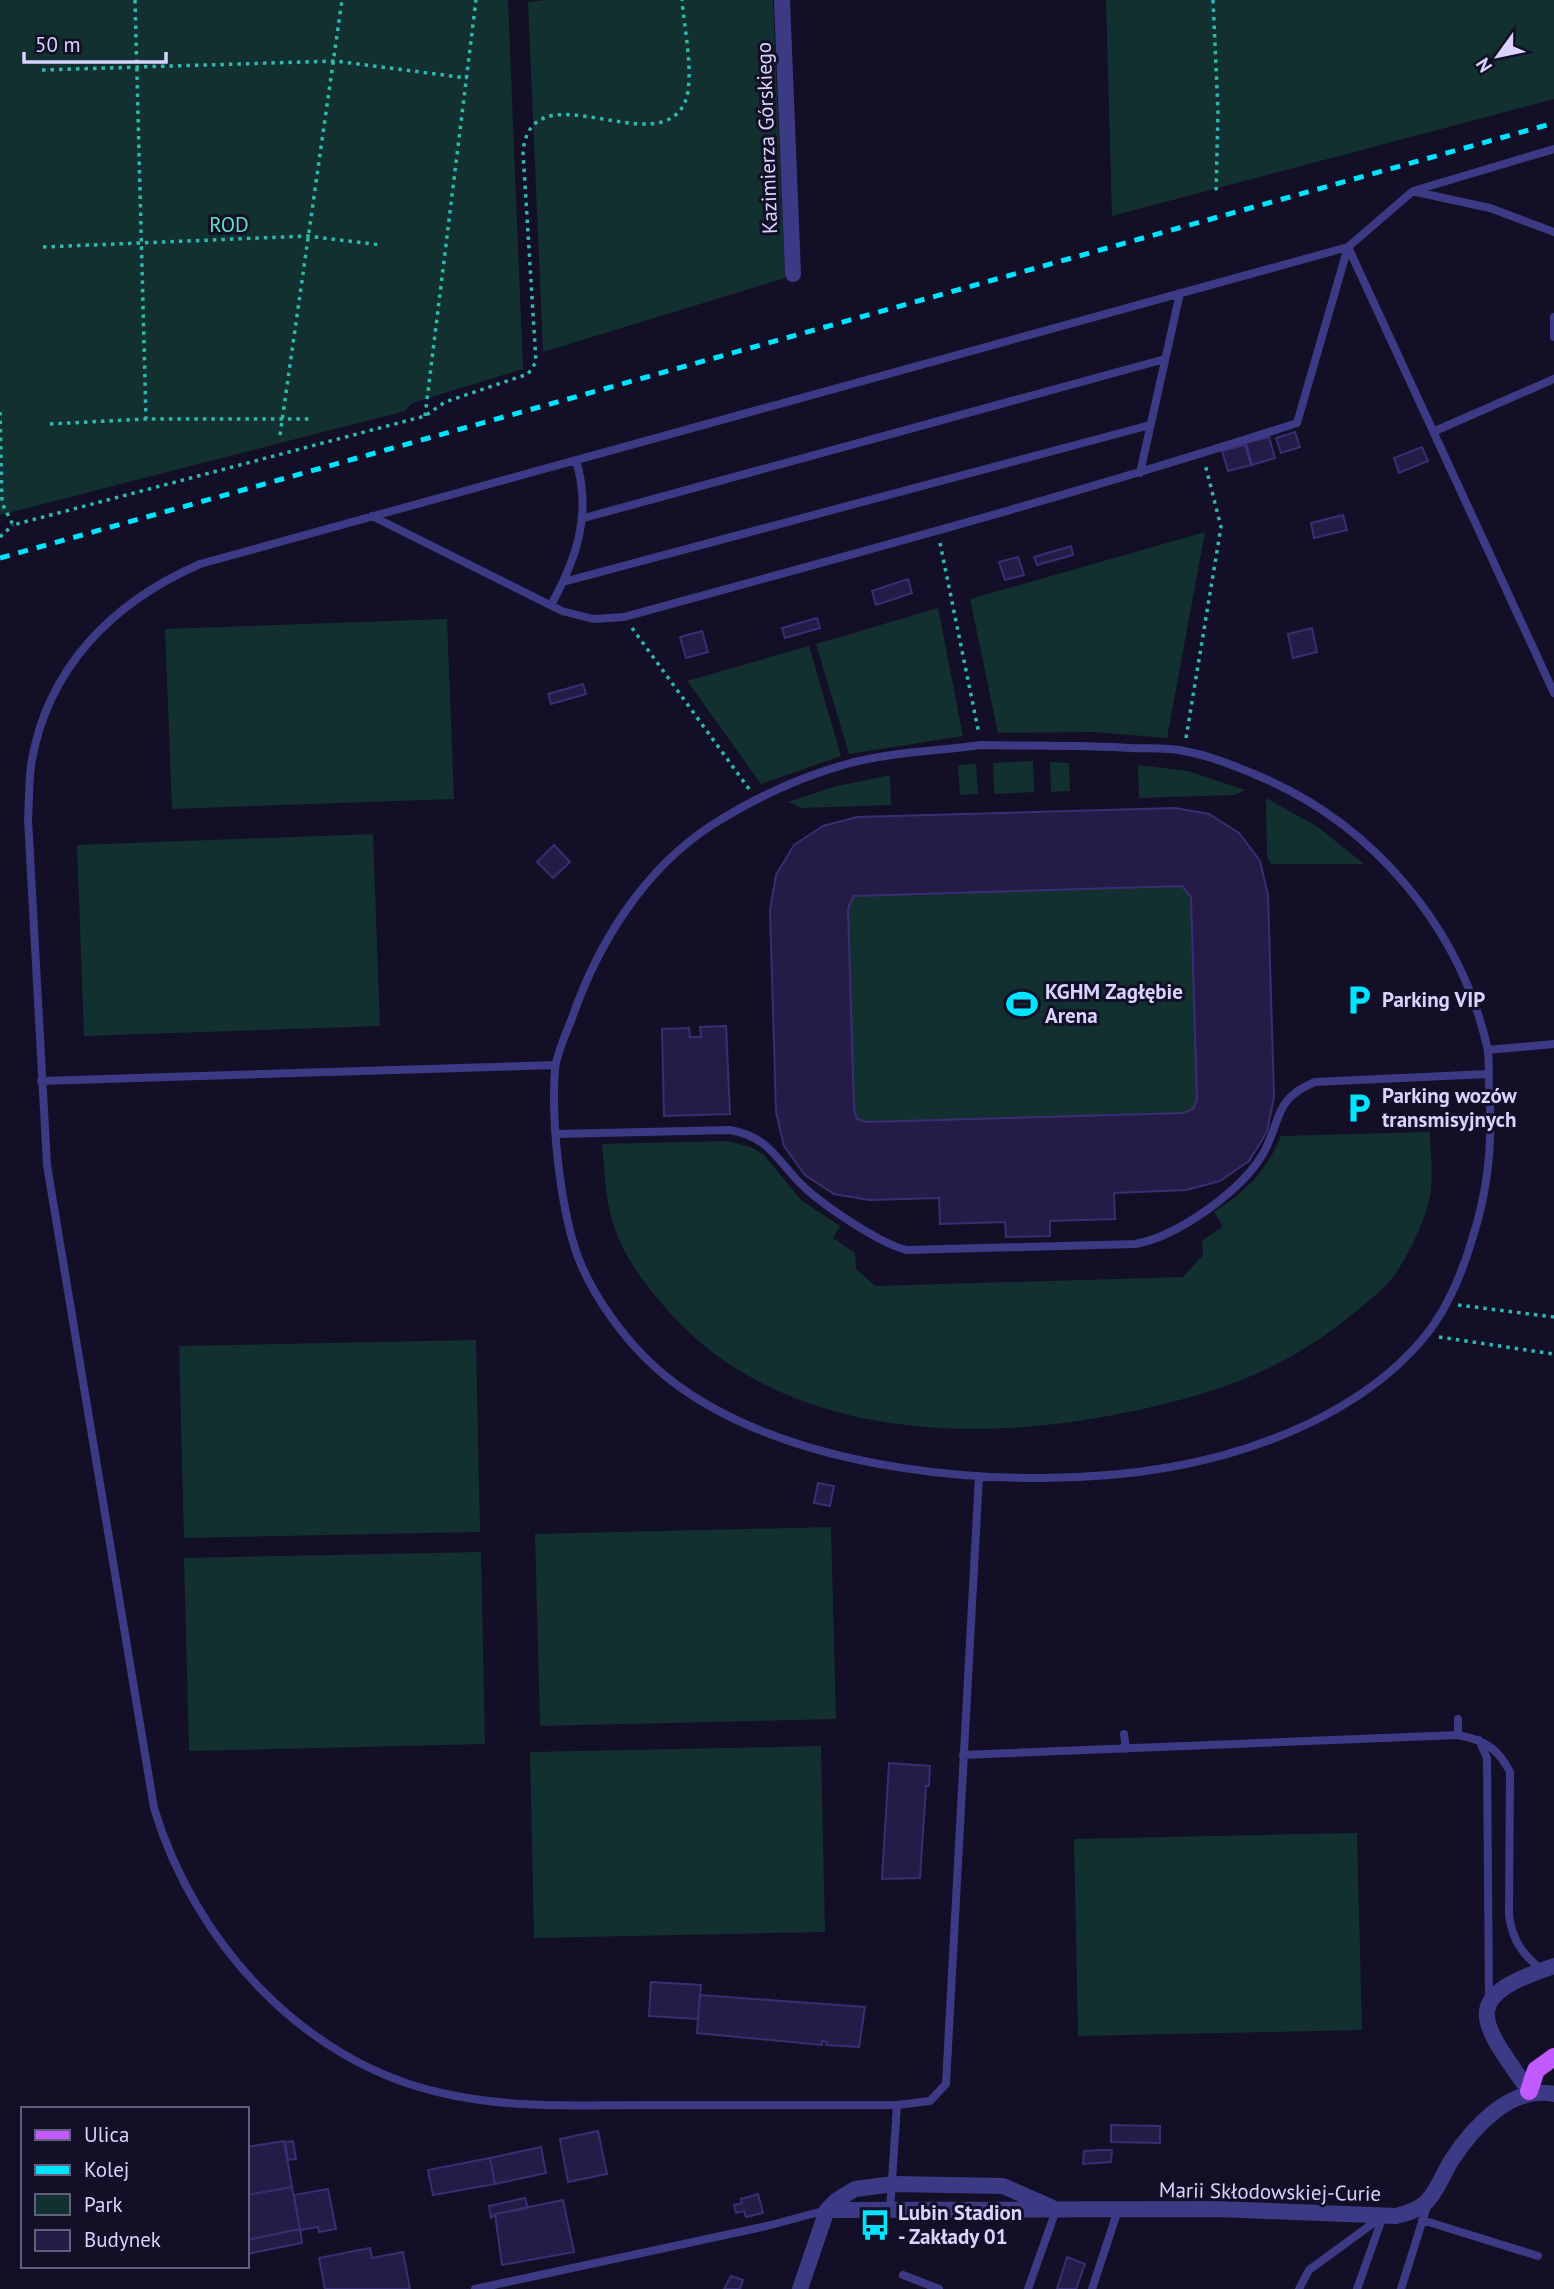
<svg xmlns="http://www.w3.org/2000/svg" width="1554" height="2289" viewBox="0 0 1554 2289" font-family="'PT Sans',sans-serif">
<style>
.green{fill:#12302f}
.building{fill:#241b47;stroke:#3b2d73;stroke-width:2;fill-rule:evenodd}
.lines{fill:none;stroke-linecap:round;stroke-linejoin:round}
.path{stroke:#2fb8b0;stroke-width:3.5;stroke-dasharray:3.5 5;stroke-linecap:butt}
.lane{stroke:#3d3a85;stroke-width:8}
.street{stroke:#3d3a85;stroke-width:16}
.primary{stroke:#c25bff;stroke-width:18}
.rail{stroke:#00e5ff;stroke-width:5;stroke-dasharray:10 9;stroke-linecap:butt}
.labels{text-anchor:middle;stroke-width:6;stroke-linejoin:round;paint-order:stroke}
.street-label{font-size:21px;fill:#d9d4ff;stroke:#130f26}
.park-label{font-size:21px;fill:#5fe0c0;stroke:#130f26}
.poi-label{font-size:21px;font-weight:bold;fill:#d9d4ff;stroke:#130f26;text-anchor:start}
</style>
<rect width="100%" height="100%" fill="#130f26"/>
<path class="green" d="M 0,0 L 508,0 L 523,369 L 412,403 L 405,411 L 0,515 Z
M 546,0 L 773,0 L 785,278 L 543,352 L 528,2 Z
M 1106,0 L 1554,0 L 1554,99 L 1112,216 Z
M 1205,532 L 1167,738 L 1094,732 L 998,733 L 970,599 Z
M 938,608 L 963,736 L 849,754 L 816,644 Z
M 447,619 L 454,799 L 172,809 L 165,629 Z
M 809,646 L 841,756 L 761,784 L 687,681 Z
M 1033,761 L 1034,792 L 994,794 L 993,763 Z
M 1050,762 L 1069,763 L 1070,791 L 1051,792 Z
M 976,764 L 978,794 L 960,795 L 958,765 Z
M 1138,765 L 1188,771 L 1245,790 L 1234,795 L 1139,798 Z
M 890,775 L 891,805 L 802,808 L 788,802 L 833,787 Z
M 1266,798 L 1318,827 L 1364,864 L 1271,864 L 1267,856 Z
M 1175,808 L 1209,814 L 1239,833 L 1260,861 L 1268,895 L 1274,1097 L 1267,1132 L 1249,1161 L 1220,1181 L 1186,1190 L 1114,1193 L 1050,1221 L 1050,1236 L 1006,1237 L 1005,1222 L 940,1224 L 939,1198 L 805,1175 L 784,1146 L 776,1112 L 770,910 L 776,875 L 794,845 L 823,826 L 857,817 Z
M 373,834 L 380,1026 L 84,1036 L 77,845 Z
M 1430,1132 C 1430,1150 1433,1170 1431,1189 C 1428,1215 1411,1250 1396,1273 C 1385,1289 1370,1300 1355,1312 C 1298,1360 1240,1385 1168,1403 C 999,1446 785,1449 663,1305 C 642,1281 623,1255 613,1223 C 605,1199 605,1170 602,1144 L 728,1141 L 751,1147 L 764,1155 L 801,1200 L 840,1226 L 833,1238 L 855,1253 L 856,1269 L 875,1286 L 1183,1277 L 1203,1255 L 1202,1241 L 1223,1226 L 1214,1212 C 1246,1191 1266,1172 1281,1136 Z
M 476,1340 L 480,1532 L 184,1538 L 179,1346 Z
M 831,1527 L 836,1719 L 540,1726 L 535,1534 Z
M 481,1552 L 485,1744 L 189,1751 L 184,1558 Z
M 821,1746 L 825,1932 L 534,1938 L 530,1752 Z
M 1357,1833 L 1362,2030 L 1078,2036 L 1074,1839 Z"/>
<path class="building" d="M 1295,432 L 1300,447 L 1281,453 L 1276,438 Z
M 1269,437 L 1275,458 L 1252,465 L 1246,443 Z
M 1245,445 L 1251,465 L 1228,471 L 1222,451 Z
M 1422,447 L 1428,461 L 1399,473 L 1394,458 Z
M 1343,515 L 1347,530 L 1314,538 L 1311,523 Z
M 1071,546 L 1073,555 L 1037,565 L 1034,557 Z
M 1018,557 L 1024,575 L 1005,580 L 999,562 Z
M 908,579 L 912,593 L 876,605 L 872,591 Z
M 817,618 L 820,628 L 785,638 L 782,628 Z
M 1312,628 L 1317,652 L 1293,658 L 1288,634 Z
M 702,631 L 708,652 L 686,658 L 680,637 Z
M 583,684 L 586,694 L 551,704 L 548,694 Z
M 1175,808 L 1209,814 L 1239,833 L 1260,861 L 1268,895 L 1274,1097 L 1267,1132 L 1249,1161 L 1220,1181 L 1186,1190 L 1114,1193 L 1115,1219 L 1050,1221 L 1050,1236 L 1006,1237 L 1005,1222 L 940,1224 L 939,1198 L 869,1200 L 834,1194 L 805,1175 L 784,1146 L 776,1112 L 770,910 L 776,875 L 794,845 L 823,826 L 857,817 ZM 1182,886 L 1191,897 L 1197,1100 L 1193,1109 L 1184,1113 L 867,1122 L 857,1119 L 854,1110 L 848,908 L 854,896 Z
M 554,845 L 570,862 L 553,878 L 537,862 Z
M 726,1026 L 730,1114 L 664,1116 L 662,1029 L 689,1028 L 690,1037 L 701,1037 L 700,1027 Z
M 818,1483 L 834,1486 L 830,1506 L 814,1503 Z
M 889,1763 L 930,1766 L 929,1786 L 926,1786 L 920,1878 L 882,1879 Z
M 651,1982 L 701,1985 L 698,2019 L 649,2016 Z
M 700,1995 L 865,2007 L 859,2047 L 826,2045 L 827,2042 L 822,2041 L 822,2045 L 697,2033 Z
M 1111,2125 L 1160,2126 L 1160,2143 L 1111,2142 Z
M 598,2131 L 607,2174 L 568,2182 L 560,2139 Z
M 284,2141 L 292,2187 L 247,2195 L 247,2147 Z
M 293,2141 L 296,2159 L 288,2160 L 285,2142 Z
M 541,2147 L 546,2173 L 495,2184 L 490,2158 Z
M 1100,2150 L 1112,2150 L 1111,2162 L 1083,2164 L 1084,2151 Z
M 490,2158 L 495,2184 L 433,2195 L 428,2170 Z
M 292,2187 L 300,2229 L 247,2240 L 247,2195 Z
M 328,2189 L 336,2229 L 319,2232 L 318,2227 L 300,2230 L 294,2195 Z
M 758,2194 L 763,2213 L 746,2217 L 744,2211 L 736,2213 L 734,2205 L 742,2203 L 741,2199 Z
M 525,2198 L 528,2208 L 495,2214 L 491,2218 L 489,2206 Z
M 563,2200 L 574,2252 L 502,2265 L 495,2214 Z
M 300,2229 L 302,2243 L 247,2254 L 247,2240 Z
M 370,2248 L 372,2258 L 403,2252 L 410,2289 L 325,2289 L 319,2258 Z
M 1067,2257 L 1085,2264 L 1076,2289 L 1057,2289 Z
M 731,2276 L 743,2280 L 740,2289 L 724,2289 Z"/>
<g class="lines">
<path class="path" d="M 135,0 L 146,419
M 1213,0 L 1218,112 L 1216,194
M 42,70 L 335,61 L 467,78
M 43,247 L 307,236 L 381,245
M 0,412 L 2,503 L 13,525 L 425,416 L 445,402 L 528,374 L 536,362 L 523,152 C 531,66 658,164 685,102 C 695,78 684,27 682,0
M 425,416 L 476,0
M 50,424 L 146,419 L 310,419
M 280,435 L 342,0
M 0,537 L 13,525
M 940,543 L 979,734
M 632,628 L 749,789
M 1186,738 L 1221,527 L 1205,464
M 1458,1305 L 1554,1317
M 1439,1337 L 1554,1354"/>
<path class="lane" d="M 1416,192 L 1490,208 L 1554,232
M 1554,317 L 1554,337
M 1435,431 L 1554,379
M 1140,473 L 1180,293
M 372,516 L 562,611 L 593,619 L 624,617 C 849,555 1075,495 1297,423 L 1348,247 L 1554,693
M 584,518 L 1165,359
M 563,582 L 1150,425
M 551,605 C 577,558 592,513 576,460
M 981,745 C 1031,746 1080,745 1130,748 C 1147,749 1167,747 1184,751 C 1208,755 1238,767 1261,777 C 1373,825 1459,926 1487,1046 C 1490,1059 1488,1073 1489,1087 C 1493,1137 1489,1185 1474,1233 C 1463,1272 1447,1311 1421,1341 C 1361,1411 1261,1451 1171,1467 C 1019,1494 774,1475 655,1367 C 623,1338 593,1296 578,1257 C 560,1208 551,1120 555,1069 C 557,1052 566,1034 572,1018 C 598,943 644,869 712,825 C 753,799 800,777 847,764 C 889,752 938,751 981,745 Z
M 1488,1050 L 1554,1044
M 41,1081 L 555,1065
M 557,1134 L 730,1130 C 769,1137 776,1159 801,1184 C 821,1204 880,1244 907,1250 L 1135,1244 C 1177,1237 1243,1190 1264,1152 C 1282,1118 1274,1099 1315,1082 L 1488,1074
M 1124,1734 L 1126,1749
M 1458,1735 L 1458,1719
M 1479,1740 L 1487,1758 L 1489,2000
M 963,1755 L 1458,1735 C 1484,1740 1498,1748 1510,1772 L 1509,1916 C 1513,1941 1522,1954 1542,1970
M 897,2105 C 814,2105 731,2105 648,2105 C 578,2105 510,2109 442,2093 C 302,2062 194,1941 154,1808 L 47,1165 L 28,819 C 29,801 29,782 31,765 C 47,667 113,602 200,564 L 1348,247 L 1413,191 L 1554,149
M 890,2210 L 897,2105 L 930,2101 L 946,2084 L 979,1476
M 1422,2220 L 1538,2256
M 903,2275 L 939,2289
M 475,2289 L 767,2226 L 827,2210
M 1028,2289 L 1056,2210
M 1092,2289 L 1118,2210
M 1299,2289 L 1309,2270 L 1383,2216 L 1357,2289
M 1401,2289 L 1428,2203"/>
<path class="street" d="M 782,0 L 793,274
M 1529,2091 C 1481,2021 1456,1998 1554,1966
M 827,2210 L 1218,2209 L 1396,2216 C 1408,2213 1421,2209 1429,2199 C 1438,2188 1444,2173 1451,2161 C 1473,2127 1511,2085 1554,2094
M 800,2289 L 827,2210 L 837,2200 L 855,2189 L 894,2184 L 1003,2186 L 1051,2207"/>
<path class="primary" d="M 1529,2091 L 1536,2070 L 1554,2057"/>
<path class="rail" d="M 0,558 L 1554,123"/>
</g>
<defs>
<symbol id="parking-bare" viewBox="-9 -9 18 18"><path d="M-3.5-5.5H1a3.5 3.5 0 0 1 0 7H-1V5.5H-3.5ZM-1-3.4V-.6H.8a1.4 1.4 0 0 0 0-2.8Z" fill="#00e5ff" stroke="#130f26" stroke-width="2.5" paint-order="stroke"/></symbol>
<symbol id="stadium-bare" viewBox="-9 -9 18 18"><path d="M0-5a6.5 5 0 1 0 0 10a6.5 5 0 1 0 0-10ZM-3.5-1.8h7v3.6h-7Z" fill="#00e5ff" stroke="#130f26" stroke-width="2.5" paint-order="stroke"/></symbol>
<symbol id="bus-bare" viewBox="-9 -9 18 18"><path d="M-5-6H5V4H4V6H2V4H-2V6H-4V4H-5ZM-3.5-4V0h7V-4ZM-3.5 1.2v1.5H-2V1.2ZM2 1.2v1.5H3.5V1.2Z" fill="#00e5ff" stroke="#130f26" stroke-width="2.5" paint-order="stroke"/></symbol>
</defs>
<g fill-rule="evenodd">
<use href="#parking-bare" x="1337" y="978" width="44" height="44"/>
<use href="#stadium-bare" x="1000" y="982" width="44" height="44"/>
<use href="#parking-bare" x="1337" y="1086" width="44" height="44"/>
<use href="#bus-bare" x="853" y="2203" width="44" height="44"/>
</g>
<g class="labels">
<g class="street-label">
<text transform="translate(767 138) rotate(-92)" y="7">Kazimierza Górskiego</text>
<text transform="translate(1270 2192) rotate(1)" y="7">Marii Skłodowskiej-Curie</text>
</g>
<g class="park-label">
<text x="229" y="232">ROD</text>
</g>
<g class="poi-label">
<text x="1045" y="999">KGHM Zagłębie<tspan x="1045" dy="24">Arena</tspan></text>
<text x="1382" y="1007">Parking VIP</text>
<text x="1382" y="1103">Parking wozów<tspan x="1382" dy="24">transmisyjnych</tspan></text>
<text x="898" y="2220">Lubin Stadion<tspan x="898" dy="24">- Zakłady 01</tspan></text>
</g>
</g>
<rect x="21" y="2107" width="228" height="161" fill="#130f26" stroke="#625e7d" stroke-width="2"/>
<rect x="35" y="2130" width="35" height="10" fill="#c25bff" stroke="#625e7d" stroke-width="2"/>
<text x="84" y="2142" font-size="21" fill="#d9d4ff">Ulica</text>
<rect x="35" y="2165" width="35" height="10" fill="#00e5ff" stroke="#625e7d" stroke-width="2"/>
<text x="84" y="2177" font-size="21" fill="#d9d4ff">Kolej</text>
<rect x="35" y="2194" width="35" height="21" fill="#12302f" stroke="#625e7d" stroke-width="2"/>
<text x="84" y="2212" font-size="21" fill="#d9d4ff">Park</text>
<rect x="35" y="2230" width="35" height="21" fill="#241b47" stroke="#625e7d" stroke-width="2"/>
<text x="84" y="2247" font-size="21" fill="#d9d4ff">Budynek</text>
<g transform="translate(1498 56) rotate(237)" stroke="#130f26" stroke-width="5" paint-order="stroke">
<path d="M0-5L12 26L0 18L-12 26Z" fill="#d9d4ff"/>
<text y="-10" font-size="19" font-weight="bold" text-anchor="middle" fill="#d9d4ff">N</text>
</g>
<path d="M24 52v10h142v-10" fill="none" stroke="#d9d4ff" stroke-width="3.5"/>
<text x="35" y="52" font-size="21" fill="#d9d4ff" stroke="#130f26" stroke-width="5" paint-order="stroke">50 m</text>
</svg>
